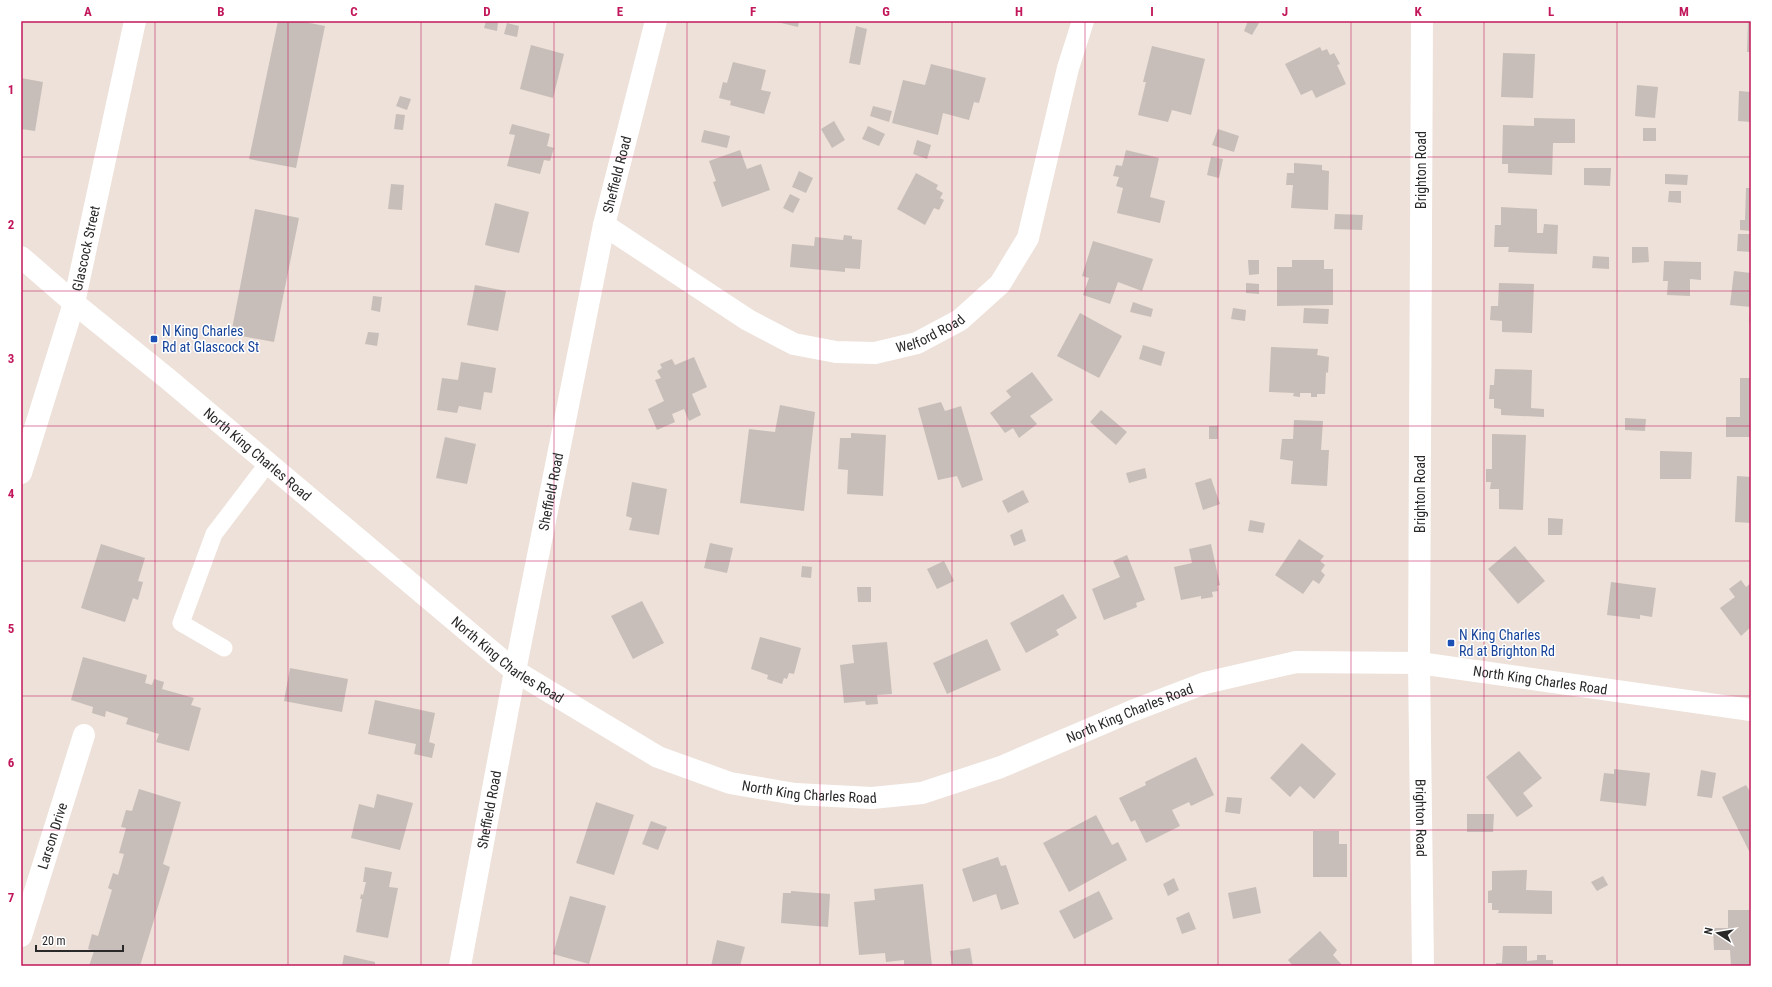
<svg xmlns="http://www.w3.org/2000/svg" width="1772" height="987" viewBox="0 0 1772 987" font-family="'Roboto Condensed',sans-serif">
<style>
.building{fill:#c8beb9}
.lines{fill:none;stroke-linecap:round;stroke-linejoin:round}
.service{stroke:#fff;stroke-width:17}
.minor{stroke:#fff;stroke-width:22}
.tertiary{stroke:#fff;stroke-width:22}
.grid{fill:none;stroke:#c2185b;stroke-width:1;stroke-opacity:0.55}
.transit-dot{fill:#1a4fb4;stroke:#fff;stroke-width:1.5}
.labels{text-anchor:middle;stroke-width:3;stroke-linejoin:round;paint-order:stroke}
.street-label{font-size:14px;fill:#292929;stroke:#fff}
.transit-label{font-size:14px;fill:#164399;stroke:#fff;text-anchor:start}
.neatline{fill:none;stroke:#c2185b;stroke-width:1.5}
.grid-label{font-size:13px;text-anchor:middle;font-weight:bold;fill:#c2185b}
</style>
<rect width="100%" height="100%" fill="#ede1d9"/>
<path class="building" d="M 278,21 L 300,21 L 325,26 L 296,168 L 249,159 Z
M 486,21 L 498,22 L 497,31 L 484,28 Z
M 773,21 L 799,21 L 798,27 Z
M 1248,21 L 1259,23 L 1252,35 L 1244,31 Z
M 1748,21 L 1751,21 L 1751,52 L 1747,52 Z
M 507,23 L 519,26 L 517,37 L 504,34 Z
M 856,26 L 867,29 L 860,65 L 849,63 Z
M 531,45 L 564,54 L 553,98 L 520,89 Z
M 1152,46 L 1205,59 L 1191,115 L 1172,110 L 1168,122 L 1138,115 L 1146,82 L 1143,82 Z
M 1320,47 L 1322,51 L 1327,49 L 1330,55 L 1334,53 L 1340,64 L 1337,65 L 1346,84 L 1316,98 L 1312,90 L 1301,95 L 1285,64 Z
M 1503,53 L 1535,54 L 1533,98 L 1501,97 Z
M 733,62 L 766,70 L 761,90 L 771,92 L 764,114 L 730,105 L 731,101 L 719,98 L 723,82 L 727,83 Z
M 931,64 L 986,78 L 979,103 L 974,102 L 969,120 L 943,113 L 938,135 L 892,123 L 903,80 L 925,85 Z
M 21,78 L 43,82 L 35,131 L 21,129 Z
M 1637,85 L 1658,87 L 1655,118 L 1635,116 Z
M 1739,91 L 1751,92 L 1751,122 L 1738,121 Z
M 400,96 L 411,99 L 407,110 L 396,106 Z
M 873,106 L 892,111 L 889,122 L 870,116 Z
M 396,114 L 405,115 L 403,130 L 394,129 Z
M 1534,118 L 1575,119 L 1575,143 L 1553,143 L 1552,175 L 1508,173 L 1508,164 L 1502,164 L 1503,125 L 1534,126 Z
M 834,121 L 845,140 L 832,148 L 821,129 Z
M 512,124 L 550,134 L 547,146 L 554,148 L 550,161 L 544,160 L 540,174 L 507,166 L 515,135 L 509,134 Z
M 868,126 L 885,134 L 879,146 L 862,139 Z
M 1643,128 L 1656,128 L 1656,141 L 1643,141 Z
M 1218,129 L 1239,136 L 1234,152 L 1212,145 Z
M 704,130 L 730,136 L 727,148 L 701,142 Z
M 917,140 L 931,145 L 927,159 L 913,154 Z
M 740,150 L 747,169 L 761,164 L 770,190 L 722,207 L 713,182 L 716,181 L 709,161 Z
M 1126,150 L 1159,158 L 1150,197 L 1165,201 L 1160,223 L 1117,213 L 1123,188 L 1116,186 L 1119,177 L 1113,176 L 1116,165 L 1122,166 Z
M 1211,157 L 1223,159 L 1219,178 L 1207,175 Z
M 1294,163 L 1322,165 L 1322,170 L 1329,171 L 1328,210 L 1291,208 L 1293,185 L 1286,185 L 1287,173 L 1294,173 Z
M 1584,168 L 1611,168 L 1610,186 L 1584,185 Z
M 799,171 L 813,178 L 806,193 L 792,187 Z
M 916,173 L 938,185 L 936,189 L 943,193 L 940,198 L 944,200 L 939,210 L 934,208 L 925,225 L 897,209 Z
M 1665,174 L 1688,175 L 1687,185 L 1665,184 Z
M 391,184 L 404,185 L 402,210 L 388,209 Z
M 1746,188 L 1751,188 L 1751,231 L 1740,230 L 1740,220 L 1745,220 Z
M 1669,191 L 1681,191 L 1681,203 L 1668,202 Z
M 790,194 L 800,199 L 793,213 L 783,208 Z
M 495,203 L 529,212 L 519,253 L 485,245 Z
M 1501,207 L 1537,209 L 1537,233 L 1543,233 L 1544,224 L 1558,225 L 1557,254 L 1508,252 L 1509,247 L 1494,247 L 1495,225 L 1501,225 Z
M 255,209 L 299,218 L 274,342 L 231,334 Z
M 1335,214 L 1363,215 L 1362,230 L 1334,229 Z
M 1738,234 L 1751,234 L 1751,252 L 1737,251 Z
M 844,235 L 852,236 L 852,239 L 862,240 L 860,269 L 845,268 L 845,272 L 790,267 L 792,244 L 814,246 L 815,237 L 843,240 Z
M 1093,241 L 1153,259 L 1142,291 L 1118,282 L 1110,304 L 1083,295 L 1089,278 L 1082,276 Z
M 1632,247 L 1648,247 L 1649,262 L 1632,263 Z
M 1593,256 L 1609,257 L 1609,269 L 1592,268 Z
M 1248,260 L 1259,260 L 1259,274 L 1249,275 Z
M 1292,260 L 1324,260 L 1324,269 L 1333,269 L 1333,305 L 1277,306 L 1277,267 L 1292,267 Z
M 1664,261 L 1701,262 L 1701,280 L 1690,279 L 1690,296 L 1667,295 L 1668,281 L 1663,281 Z
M 1734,271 L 1751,273 L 1751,307 L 1730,305 Z
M 1246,283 L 1259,284 L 1259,294 L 1246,293 Z
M 1499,283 L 1534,284 L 1532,333 L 1502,332 L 1502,321 L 1490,320 L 1491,306 L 1498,306 Z
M 475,285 L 506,291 L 498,331 L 467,325 Z
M 373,296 L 382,297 L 380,312 L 371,310 Z
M 1133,302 L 1153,309 L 1151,317 L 1130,312 Z
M 1233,308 L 1246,310 L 1245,321 L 1231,319 Z
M 1304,308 L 1329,309 L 1328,324 L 1303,323 Z
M 1750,310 L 1751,310 L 1751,323 L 1749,322 Z
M 1080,313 L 1122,336 L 1099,378 L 1057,356 Z
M 368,332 L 379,333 L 377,346 L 365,344 Z
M 1143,345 L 1165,352 L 1161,366 L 1139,359 Z
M 1271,347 L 1318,349 L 1317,355 L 1329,357 L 1328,373 L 1326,372 L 1325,394 L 1317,394 L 1317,397 L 1311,397 L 1311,393 L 1300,393 L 1300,397 L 1293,396 L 1294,393 L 1269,392 Z
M 694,357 L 707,387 L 692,394 L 701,415 L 689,421 L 684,409 L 672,414 L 675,422 L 657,430 L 648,409 L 664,401 L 655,380 L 661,378 L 657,371 L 662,368 L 660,364 L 672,359 L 675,365 Z
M 461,362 L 496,368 L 492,393 L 484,392 L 481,410 L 459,406 L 457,413 L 437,410 L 442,378 L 458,380 Z
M 1495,369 L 1532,370 L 1531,408 L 1544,409 L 1544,417 L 1501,415 L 1501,409 L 1494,408 L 1494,399 L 1489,399 L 1490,385 L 1494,385 Z
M 1032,372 L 1053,400 L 1030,416 L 1037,424 L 1019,438 L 1013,428 L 1005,433 L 990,413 L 1011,397 L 1006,391 Z
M 1740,378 L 1751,378 L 1751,437 L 1726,437 L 1726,417 L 1740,417 Z
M 941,402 L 945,411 L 961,406 L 983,480 L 962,488 L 957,476 L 938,480 L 918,408 Z
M 780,405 L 815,412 L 804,511 L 740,503 L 749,429 L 775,432 Z
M 1101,410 L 1127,432 L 1116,445 L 1090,422 Z
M 1625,418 L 1646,419 L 1645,431 L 1625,430 Z
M 1294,420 L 1323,421 L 1321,450 L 1329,450 L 1327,486 L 1291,484 L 1293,461 L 1280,459 L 1282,439 L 1293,439 Z
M 1209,426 L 1218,426 L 1218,439 L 1209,439 Z
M 851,433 L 886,435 L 883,496 L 847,494 L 848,470 L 838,469 L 840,438 L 851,438 Z
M 1492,434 L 1526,435 L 1523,510 L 1499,509 L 1499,489 L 1490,489 L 1491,482 L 1486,482 L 1486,469 L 1492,469 Z
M 445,437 L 476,444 L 467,484 L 436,478 Z
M 1660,451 L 1692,452 L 1691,479 L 1660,479 Z
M 1145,468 L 1147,478 L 1129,483 L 1126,473 Z
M 1737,476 L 1751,477 L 1751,523 L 1735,522 Z
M 1211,478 L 1220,504 L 1203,510 L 1195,483 Z
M 632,482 L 667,489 L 659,535 L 629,530 L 632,518 L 626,516 Z
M 1023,490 L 1029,502 L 1008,513 L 1002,501 Z
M 1548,518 L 1563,519 L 1562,535 L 1548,535 Z
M 1250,520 L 1265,523 L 1263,533 L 1248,531 Z
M 1022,529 L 1026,541 L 1014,546 L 1010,535 Z
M 1299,539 L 1324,556 L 1320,561 L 1325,565 L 1321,571 L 1325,575 L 1319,584 L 1313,580 L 1303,594 L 1275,575 Z
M 710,543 L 733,548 L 727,573 L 704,568 Z
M 101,544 L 145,558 L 138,581 L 143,582 L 138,600 L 133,598 L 125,622 L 81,608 Z
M 1211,544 L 1220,585 L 1217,586 L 1218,591 L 1212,592 L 1213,597 L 1201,599 L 1201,596 L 1181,600 L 1174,567 L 1192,563 L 1189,549 Z
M 1515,546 L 1545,581 L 1518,604 L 1488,569 Z
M 1127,555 L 1145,600 L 1136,603 L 1137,607 L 1104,620 L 1092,589 L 1120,577 L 1113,561 Z
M 944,561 L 954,581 L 937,589 L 927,569 Z
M 802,566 L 812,567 L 811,578 L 801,577 Z
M 1741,580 L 1746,587 L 1751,583 L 1751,627 L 1741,636 L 1720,608 L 1735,597 L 1729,589 Z
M 1611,582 L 1656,588 L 1652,617 L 1640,615 L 1640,619 L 1607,615 Z
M 857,587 L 871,587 L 871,602 L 858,602 Z
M 1063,594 L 1077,618 L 1056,630 L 1059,635 L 1026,653 L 1010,623 Z
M 642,601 L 664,643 L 633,659 L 611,616 Z
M 760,637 L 801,648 L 794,674 L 789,673 L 787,679 L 784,678 L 782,684 L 767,679 L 768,675 L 751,669 Z
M 987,639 L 1001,670 L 947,694 L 933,663 Z
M 887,642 L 892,694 L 877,695 L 878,704 L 866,705 L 865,701 L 844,703 L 840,665 L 854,663 L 852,645 Z
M 83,657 L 147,675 L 145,683 L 152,685 L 154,679 L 164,682 L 162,689 L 194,698 L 191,705 L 201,708 L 189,751 L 156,742 L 159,734 L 126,724 L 128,718 L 106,711 L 105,717 L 92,713 L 93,707 L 71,700 Z
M 290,668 L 348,679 L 342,712 L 284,701 Z
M 375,700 L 435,713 L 429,742 L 435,744 L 432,758 L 414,754 L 416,744 L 368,734 Z
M 1302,743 L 1336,774 L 1314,799 L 1300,786 L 1290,797 L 1270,778 Z
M 1519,751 L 1542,778 L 1523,793 L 1533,806 L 1517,817 L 1486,777 Z
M 1196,757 L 1214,795 L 1191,806 L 1189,802 L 1172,810 L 1180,826 L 1146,843 L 1135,820 L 1131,822 L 1119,798 L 1146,785 L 1145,782 Z
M 1614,769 L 1650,773 L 1646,806 L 1600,801 L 1604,773 L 1614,774 Z
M 1701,770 L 1716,773 L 1712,798 L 1697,796 Z
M 1746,785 L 1751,793 L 1751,855 L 1722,797 Z
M 139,789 L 181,802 L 163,864 L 170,867 L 140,966 L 89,966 L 94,951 L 88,949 L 92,934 L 98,936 L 112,890 L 108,888 L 113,873 L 118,875 L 124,854 L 119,853 L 126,828 L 121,827 L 126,810 L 132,811 Z
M 377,794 L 413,803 L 400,850 L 351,838 L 359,804 L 374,808 Z
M 1227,797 L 1242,798 L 1240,814 L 1225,812 Z
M 596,802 L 634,815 L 614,875 L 576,863 Z
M 1467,814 L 1494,814 L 1493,832 L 1467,832 Z
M 1096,815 L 1112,845 L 1118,842 L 1127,860 L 1069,892 L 1043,843 Z
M 651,821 L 667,827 L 658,850 L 642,844 Z
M 1313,831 L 1339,831 L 1339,844 L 1347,844 L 1347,877 L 1313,877 Z
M 998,857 L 1001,866 L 1006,865 L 1019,904 L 1001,910 L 996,894 L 973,902 L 962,869 Z
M 365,867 L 392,872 L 389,887 L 398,888 L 388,938 L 356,932 L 362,899 L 360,899 L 361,894 L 363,895 L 366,882 L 363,882 Z
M 1527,870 L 1526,890 L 1552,891 L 1552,914 L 1498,913 L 1499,910 L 1492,910 L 1492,903 L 1488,903 L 1488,891 L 1492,890 L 1492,871 Z
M 1603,876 L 1608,885 L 1597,891 L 1591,882 Z
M 1174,878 L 1179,890 L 1168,896 L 1163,884 Z
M 923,884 L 932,966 L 904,966 L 904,960 L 886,962 L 885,953 L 859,955 L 854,902 L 875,900 L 874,889 Z
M 1256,887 L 1261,913 L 1233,919 L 1228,893 Z
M 791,891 L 830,894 L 828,927 L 781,923 L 783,893 L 791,893 Z
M 1099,891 L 1113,919 L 1074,939 L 1059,911 Z
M 570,896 L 606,906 L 589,964 L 553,954 Z
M 1728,910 L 1751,910 L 1751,965 L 1731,966 L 1730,950 L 1714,950 L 1713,928 L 1728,928 Z
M 1189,912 L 1196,929 L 1182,934 L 1176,918 Z
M 1320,931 L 1337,950 L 1333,955 L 1342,965 L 1293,966 L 1288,960 Z
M 717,940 L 745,947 L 740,966 L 711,966 Z
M 1503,946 L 1527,946 L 1527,961 L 1537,960 L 1537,955 L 1546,955 L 1546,960 L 1553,960 L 1553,966 L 1496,966 L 1496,963 L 1502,963 Z
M 970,948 L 973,966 L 952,966 L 950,951 Z
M 344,955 L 375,962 L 375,966 L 342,966 Z"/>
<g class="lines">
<path class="service" d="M 224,648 L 181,623 L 214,534 L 268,463"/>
<g class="minor">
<path id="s1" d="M 1422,21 L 1419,663 L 1423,966"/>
<path id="s2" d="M 604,225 L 748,320 L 794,344 L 836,352 L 875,353 L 917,343 L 960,320 L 1000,284 L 1028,238 L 1068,68 L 1083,21"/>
<path id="s3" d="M 21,257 L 74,303 L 168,379 L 515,671 L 658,757 L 730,783 L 795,794 L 872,798 L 922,793 L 1001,767 L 1132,711 L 1205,683 L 1296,662 L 1419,663 L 1751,710"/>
<path id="s4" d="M 21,936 L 84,735"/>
<path id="s5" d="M 460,966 L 515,671 L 604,225 L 656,21"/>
</g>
<path class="tertiary" id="s6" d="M 21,473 L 74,303 L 135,21"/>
</g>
<path class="grid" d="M 155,21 L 155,966M 288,21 L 288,966M 421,21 L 421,966M 554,21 L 554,966M 687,21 L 687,966M 820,21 L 820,966M 952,21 L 952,966M 1085,21 L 1085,966M 1218,21 L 1218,966M 1351,21 L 1351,966M 1484,21 L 1484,966M 1617,21 L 1617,966M 21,157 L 1751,157M 21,291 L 1751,291M 21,426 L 1751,426M 21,561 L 1751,561M 21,696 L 1751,696M 21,830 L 1751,830"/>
<g class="transit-dot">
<rect x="150" y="335" width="8" height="8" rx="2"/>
<rect x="1447" y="639" width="8" height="8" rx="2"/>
</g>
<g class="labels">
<g class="street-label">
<text transform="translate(1421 170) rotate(-90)" y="5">Brighton Road</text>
<text dy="5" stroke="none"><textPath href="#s5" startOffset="807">Sheffield Road</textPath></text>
<text dy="5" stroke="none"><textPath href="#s6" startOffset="234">Glascock Street</textPath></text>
<text dy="5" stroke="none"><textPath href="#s2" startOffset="365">Welford Road</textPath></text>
<text dy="5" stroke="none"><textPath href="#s3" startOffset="308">North King Charles Road</textPath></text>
<text dy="5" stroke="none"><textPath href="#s5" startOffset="483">Sheffield Road</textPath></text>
<text transform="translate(1420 494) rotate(-90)" y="5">Brighton Road</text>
<text dy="5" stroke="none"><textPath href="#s3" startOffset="632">North King Charles Road</textPath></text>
<text dy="5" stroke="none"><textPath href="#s3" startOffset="1724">North King Charles Road</textPath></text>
<text dy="5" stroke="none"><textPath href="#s3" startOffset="1304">North King Charles Road</textPath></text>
<text dy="5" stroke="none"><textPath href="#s3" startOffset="968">North King Charles Road</textPath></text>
<text dy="5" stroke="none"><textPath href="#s5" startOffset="159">Sheffield Road</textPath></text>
<text dy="5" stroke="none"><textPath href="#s1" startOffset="797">Brighton Road</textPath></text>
<text dy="5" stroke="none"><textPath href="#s4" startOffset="105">Larson Drive</textPath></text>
</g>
<g class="transit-label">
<text x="162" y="336">N King Charles<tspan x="162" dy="16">Rd at Glascock St</tspan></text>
<text x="1459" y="640">N King Charles<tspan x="1459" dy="16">Rd at Brighton Rd</tspan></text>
</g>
</g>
<rect width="1772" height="987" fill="none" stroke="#ffffff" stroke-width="44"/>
<g transform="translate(1718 933) rotate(282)" stroke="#ffffff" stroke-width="3" paint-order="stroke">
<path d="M0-3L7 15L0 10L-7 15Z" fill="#292929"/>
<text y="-6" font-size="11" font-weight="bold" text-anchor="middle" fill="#292929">N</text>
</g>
<path d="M36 945v6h87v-6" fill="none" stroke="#292929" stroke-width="2"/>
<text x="42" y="945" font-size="12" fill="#292929" stroke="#ffffff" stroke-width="3" paint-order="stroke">20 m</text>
<rect x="22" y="22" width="1728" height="943" class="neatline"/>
<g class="grid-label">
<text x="88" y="16">A</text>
<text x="221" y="16">B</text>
<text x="354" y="16">C</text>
<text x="487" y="16">D</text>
<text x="620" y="16">E</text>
<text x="753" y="16">F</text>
<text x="886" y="16">G</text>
<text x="1019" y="16">H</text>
<text x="1152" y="16">I</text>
<text x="1285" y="16">J</text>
<text x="1418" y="16">K</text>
<text x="1551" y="16">L</text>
<text x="1684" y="16">M</text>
<text x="11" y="94">1</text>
<text x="11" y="229">2</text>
<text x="11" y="363">3</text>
<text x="11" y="498">4</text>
<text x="11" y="633">5</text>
<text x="11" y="767">6</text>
<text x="11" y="902">7</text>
</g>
</svg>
